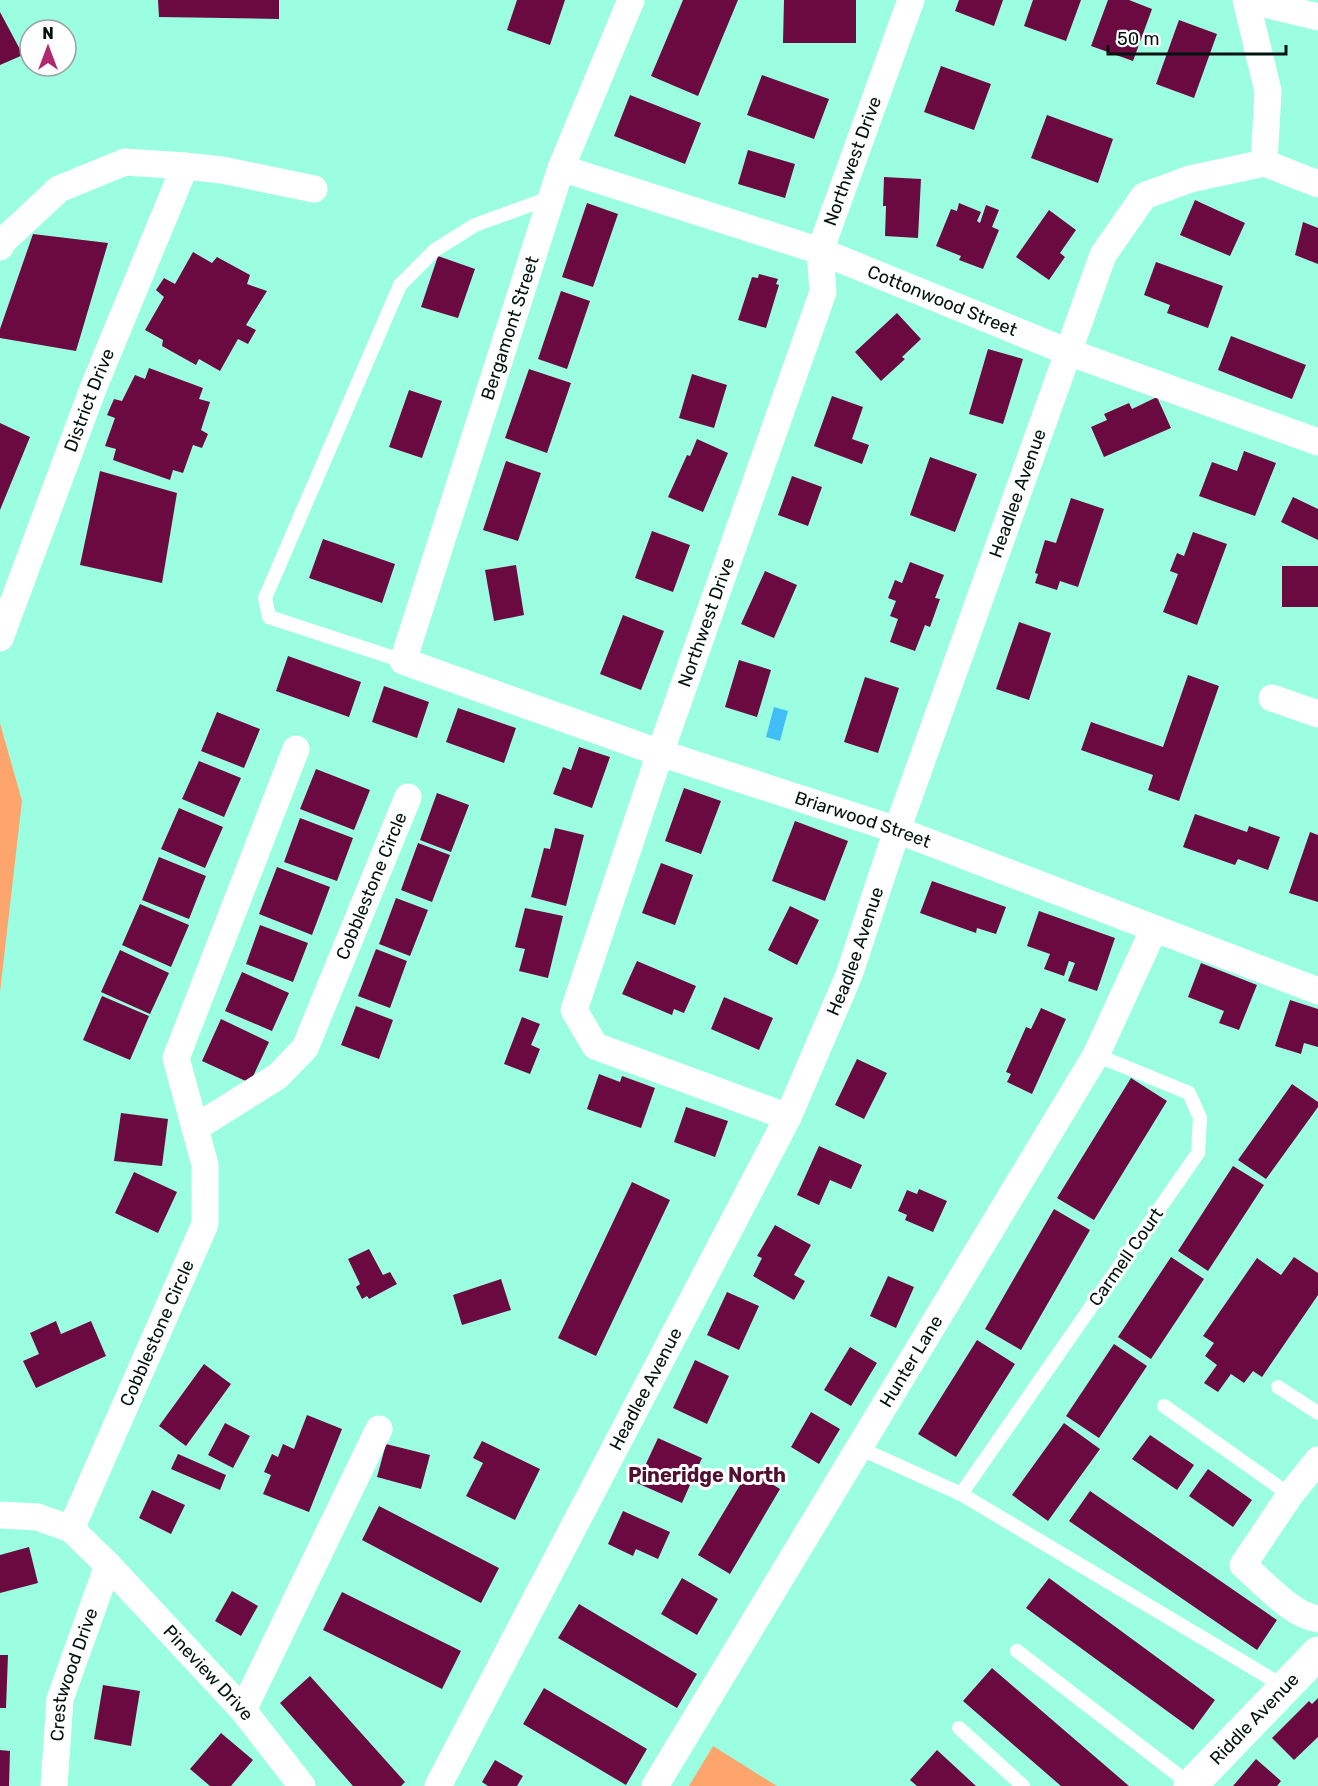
<svg xmlns="http://www.w3.org/2000/svg" width="1318" height="1786" viewBox="0 0 1318 1786" font-family="Rubik,sans-serif">
<style>
.green{fill:#fda56d}
.water{fill:#41bef8}
.building{fill:#6a0a40}
.lines{fill:none;stroke-linecap:round;stroke-linejoin:round}
.lane{stroke:#fff;stroke-width:14}
.street{stroke:#fff;stroke-width:27}
.secondary{stroke:#fff;stroke-width:33}
.labels{text-anchor:middle;stroke-width:6;stroke-linejoin:round;paint-order:stroke}
.street-label{font-size:18px;fill:#01130e;stroke:#fff}
.neighbourhood-label{font-size:20px;font-weight:bold;fill:#501031;stroke:#fff}
</style>
<rect width="100%" height="100%" fill="#9cfee1"/>
<path class="green" d="M 0,723 L 22,801 L 0,992 Z
M 713,1746 L 777,1786 L 689,1786 Z"/>
<path class="water" d="M 774,707 L 788,711 L 780,741 L 766,737 Z"/>
<path class="building" d="M 158,0 L 279,0 L 279,19 L 159,17 Z
M 517,0 L 565,0 L 550,45 L 507,30 Z
M 683,0 L 738,0 L 698,96 L 651,76 Z
M 784,0 L 856,0 L 856,43 L 783,43 Z
M 959,0 L 1003,0 L 994,26 L 955,11 Z
M 1033,0 L 1081,0 L 1066,41 L 1024,26 Z
M 1108,0 L 1129,0 L 1152,9 L 1133,61 L 1091,46 Z
M 0,12 L 23,55 L 0,65 Z
M 1179,20 L 1217,34 L 1194,98 L 1156,84 Z
M 941,66 L 991,84 L 974,130 L 924,112 Z
M 762,75 L 829,99 L 814,139 L 747,115 Z
M 630,95 L 701,123 L 685,164 L 614,136 Z
M 1047,115 L 1113,139 L 1098,183 L 1031,158 Z
M 748,150 L 795,164 L 785,198 L 738,184 Z
M 884,177 L 921,179 L 918,238 L 885,236 L 886,206 L 883,206 Z
M 1195,200 L 1245,223 L 1230,256 L 1180,235 Z
M 587,203 L 618,214 L 593,287 L 562,277 Z
M 959,203 L 981,212 L 977,221 L 980,223 L 986,205 L 999,210 L 992,227 L 999,230 L 983,269 L 959,260 L 961,256 L 936,246 L 951,209 L 957,211 Z
M 1049,210 L 1076,230 L 1060,253 L 1065,257 L 1049,280 L 1016,257 Z
M 1303,222 L 1318,228 L 1318,264 L 1295,255 Z
M 33,234 L 108,243 L 76,351 L 0,338 L 0,329 Z
M 193,252 L 212,263 L 217,257 L 250,275 L 247,284 L 267,291 L 246,325 L 256,330 L 248,344 L 238,339 L 220,371 L 199,359 L 196,365 L 162,346 L 163,340 L 145,330 L 164,297 L 156,290 L 164,278 L 175,284 Z
M 438,256 L 475,269 L 458,318 L 421,307 Z
M 1156,262 L 1223,286 L 1208,328 L 1167,313 L 1170,305 L 1144,295 Z
M 759,274 L 778,279 L 776,284 L 779,285 L 766,328 L 738,320 L 752,277 L 758,278 Z
M 561,291 L 590,301 L 567,369 L 538,359 Z
M 897,313 L 921,339 L 902,357 L 905,359 L 881,381 L 855,352 Z
M 1231,336 L 1306,365 L 1292,399 L 1218,370 Z
M 988,349 L 1023,359 L 1003,424 L 969,414 Z
M 149,368 L 203,388 L 199,399 L 210,402 L 201,430 L 208,434 L 202,448 L 193,445 L 183,473 L 173,470 L 170,480 L 113,460 L 116,449 L 105,446 L 115,418 L 107,415 L 114,399 L 122,401 L 135,375 L 145,379 Z
M 529,369 L 571,383 L 547,453 L 505,438 Z
M 692,374 L 727,385 L 714,428 L 679,418 Z
M 409,390 L 442,401 L 422,458 L 389,447 Z
M 832,396 L 863,407 L 852,439 L 869,445 L 862,464 L 814,446 Z
M 1157,397 L 1171,428 L 1104,457 L 1091,427 L 1107,420 L 1104,414 L 1129,403 L 1132,409 Z
M 0,423 L 30,437 L 0,510 Z
M 697,439 L 728,453 L 703,512 L 668,497 L 687,455 L 690,456 Z
M 1244,451 L 1276,463 L 1255,516 L 1199,496 L 1212,462 L 1237,471 Z
M 930,457 L 977,474 L 955,532 L 910,515 Z
M 506,461 L 541,473 L 518,541 L 483,530 Z
M 100,471 L 177,493 L 162,583 L 80,565 Z
M 792,476 L 822,487 L 808,526 L 778,515 Z
M 1293,497 L 1318,509 L 1318,540 L 1281,522 Z
M 1071,498 L 1104,509 L 1078,587 L 1060,581 L 1057,590 L 1035,583 L 1038,574 L 1035,573 L 1045,540 L 1056,543 Z
M 652,531 L 690,545 L 673,592 L 635,578 Z
M 1193,532 L 1227,544 L 1197,625 L 1163,612 L 1178,574 L 1170,571 L 1177,553 L 1184,556 Z
M 323,539 L 395,564 L 382,603 L 309,578 Z
M 910,562 L 944,575 L 935,598 L 940,599 L 930,627 L 925,625 L 915,651 L 890,642 L 898,619 L 890,616 L 896,601 L 888,598 L 895,580 L 902,583 Z
M 516,565 L 524,615 L 494,621 L 485,570 Z
M 1282,566 L 1318,566 L 1318,607 L 1282,607 Z
M 765,571 L 797,585 L 774,638 L 741,624 Z
M 623,615 L 664,631 L 641,690 L 600,674 Z
M 1019,622 L 1051,633 L 1029,700 L 996,689 Z
M 288,656 L 361,682 L 349,717 L 276,691 Z
M 739,660 L 771,670 L 757,717 L 725,707 Z
M 1188,675 L 1219,686 L 1179,801 L 1148,790 L 1153,775 L 1081,750 L 1091,722 L 1163,747 Z
M 865,677 L 899,688 L 878,753 L 844,742 Z
M 384,686 L 429,702 L 417,738 L 372,722 Z
M 458,708 L 516,728 L 504,763 L 446,742 Z
M 217,712 L 260,729 L 244,768 L 201,751 Z
M 579,747 L 610,757 L 592,808 L 553,794 L 563,767 L 571,770 Z
M 199,761 L 241,778 L 224,817 L 182,799 Z
M 316,769 L 370,790 L 354,830 L 300,809 Z
M 684,788 L 721,801 L 701,854 L 665,841 Z
M 437,793 L 469,805 L 451,852 L 420,840 Z
M 179,808 L 223,827 L 205,868 L 161,849 Z
M 1195,814 L 1247,832 L 1249,826 L 1280,837 L 1268,870 L 1238,859 L 1235,865 L 1183,847 Z
M 300,818 L 353,838 L 337,881 L 284,862 Z
M 795,821 L 848,841 L 825,901 L 772,881 Z
M 555,828 L 584,835 L 566,906 L 531,897 L 544,848 L 550,849 Z
M 1310,832 L 1318,835 L 1318,902 L 1289,893 Z
M 418,843 L 450,855 L 432,902 L 401,890 Z
M 159,857 L 206,876 L 189,919 L 142,900 Z
M 661,863 L 693,875 L 675,925 L 642,913 Z
M 277,867 L 330,887 L 312,935 L 259,914 Z
M 932,881 L 1006,907 L 996,934 L 977,928 L 976,933 L 920,913 Z
M 396,898 L 428,910 L 410,956 L 379,944 Z
M 140,904 L 189,925 L 171,967 L 122,945 Z
M 790,906 L 819,920 L 797,965 L 768,950 Z
M 525,908 L 563,916 L 548,978 L 519,971 L 525,949 L 515,947 Z
M 1039,911 L 1115,938 L 1097,991 L 1068,981 L 1075,963 L 1069,961 L 1064,976 L 1044,969 L 1050,954 L 1027,946 Z
M 260,925 L 308,943 L 293,982 L 246,964 Z
M 376,949 L 407,961 L 390,1008 L 358,996 Z
M 120,950 L 169,973 L 150,1014 L 101,992 Z
M 637,961 L 696,986 L 684,1013 L 674,1009 L 672,1015 L 622,994 Z
M 1201,963 L 1257,985 L 1239,1030 L 1219,1023 L 1224,1011 L 1188,997 Z
M 242,972 L 289,993 L 272,1031 L 225,1011 Z
M 102,996 L 149,1016 L 130,1060 L 83,1040 Z
M 724,997 L 773,1018 L 759,1050 L 711,1029 Z
M 1290,1000 L 1318,1009 L 1318,1047 L 1304,1043 L 1301,1054 L 1275,1046 Z
M 356,1006 L 393,1020 L 379,1059 L 341,1045 Z
M 1041,1008 L 1066,1019 L 1032,1094 L 1007,1082 L 1011,1074 L 1006,1072 L 1026,1027 L 1031,1029 Z
M 522,1017 L 540,1024 L 531,1045 L 540,1049 L 530,1074 L 504,1064 Z
M 221,1019 L 269,1042 L 250,1083 L 202,1061 Z
M 857,1059 L 887,1073 L 864,1119 L 835,1105 Z
M 599,1074 L 620,1082 L 622,1076 L 655,1088 L 641,1128 L 587,1109 Z
M 1131,1078 L 1167,1101 L 1094,1220 L 1057,1198 Z
M 1292,1084 L 1318,1102 L 1318,1107 L 1266,1179 L 1238,1160 Z
M 686,1107 L 728,1121 L 715,1157 L 674,1142 Z
M 121,1113 L 168,1119 L 162,1166 L 114,1161 Z
M 819,1146 L 862,1165 L 851,1189 L 830,1180 L 819,1205 L 797,1195 Z
M 1233,1166 L 1264,1185 L 1208,1271 L 1178,1251 Z
M 134,1172 L 177,1192 L 158,1233 L 115,1213 Z
M 632,1182 L 670,1200 L 596,1356 L 558,1338 Z
M 919,1189 L 947,1201 L 933,1232 L 905,1220 L 907,1215 L 898,1211 L 907,1190 L 917,1194 Z
M 1054,1209 L 1090,1230 L 1021,1350 L 985,1329 Z
M 775,1225 L 811,1245 L 794,1275 L 805,1281 L 794,1300 L 753,1276 L 762,1258 L 757,1256 Z
M 369,1249 L 383,1275 L 390,1272 L 397,1284 L 369,1299 L 367,1296 L 362,1299 L 356,1287 L 360,1284 L 348,1259 Z
M 1171,1257 L 1204,1279 L 1151,1359 L 1118,1337 Z
M 1294,1257 L 1318,1273 L 1318,1295 L 1262,1377 L 1253,1371 L 1244,1383 L 1231,1374 L 1218,1392 L 1204,1383 L 1217,1365 L 1205,1356 L 1214,1343 L 1203,1336 L 1257,1258 L 1281,1275 Z
M 888,1276 L 914,1287 L 896,1328 L 870,1316 Z
M 501,1279 L 511,1310 L 462,1325 L 453,1295 Z
M 727,1292 L 759,1306 L 739,1350 L 707,1335 Z
M 56,1321 L 61,1334 L 91,1321 L 106,1356 L 36,1388 L 23,1361 L 39,1354 L 30,1333 Z
M 977,1340 L 1015,1364 L 956,1457 L 918,1434 Z
M 1114,1344 L 1147,1366 L 1099,1438 L 1066,1416 Z
M 850,1347 L 877,1363 L 851,1406 L 824,1390 Z
M 695,1360 L 729,1376 L 707,1424 L 673,1408 Z
M 204,1364 L 231,1384 L 186,1446 L 159,1426 Z
M 811,1412 L 840,1429 L 819,1464 L 791,1447 Z
M 307,1415 L 342,1429 L 309,1512 L 263,1494 L 271,1475 L 264,1472 L 272,1454 L 278,1457 L 283,1444 L 294,1449 Z
M 225,1423 L 250,1436 L 233,1468 L 208,1455 Z
M 1064,1423 L 1100,1449 L 1048,1521 L 1012,1495 Z
M 1150,1435 L 1194,1465 L 1177,1490 L 1132,1459 Z
M 658,1438 L 702,1458 L 682,1503 L 637,1483 Z
M 482,1441 L 540,1469 L 515,1520 L 466,1496 L 483,1463 L 473,1458 Z
M 386,1444 L 430,1455 L 421,1489 L 377,1477 Z
M 178,1454 L 226,1475 L 220,1490 L 171,1469 Z
M 1208,1469 L 1252,1500 L 1233,1527 L 1189,1496 Z
M 749,1470 L 780,1489 L 730,1574 L 698,1555 Z
M 152,1490 L 185,1505 L 171,1534 L 139,1518 Z
M 1090,1491 L 1277,1620 L 1257,1650 L 1069,1521 Z
M 379,1506 L 499,1568 L 481,1603 L 362,1540 Z
M 623,1511 L 670,1532 L 658,1559 L 636,1549 L 633,1556 L 608,1544 Z
M 29,1547 L 38,1583 L 0,1593 L 0,1555 Z
M 682,1578 L 718,1599 L 697,1635 L 661,1614 Z
M 1049,1578 L 1215,1700 L 1193,1730 L 1026,1608 Z
M 232,1591 L 258,1606 L 241,1636 L 215,1621 Z
M 342,1592 L 461,1651 L 442,1689 L 323,1630 Z
M 579,1604 L 697,1674 L 677,1708 L 558,1638 Z
M 0,1655 L 8,1655 L 6,1708 L 0,1708 Z
M 992,1668 L 1129,1786 L 1061,1786 L 963,1701 Z
M 310,1676 L 405,1782 L 401,1786 L 353,1786 L 280,1703 Z
M 103,1685 L 140,1691 L 131,1746 L 94,1739 Z
M 544,1688 L 647,1749 L 626,1785 L 523,1724 Z
M 1318,1698 L 1318,1737 L 1294,1760 L 1272,1738 L 1309,1701 L 1312,1704 Z
M 221,1733 L 253,1760 L 231,1786 L 210,1786 L 190,1769 Z
M 0,1750 L 10,1751 L 9,1786 L 0,1786 Z
M 937,1750 L 976,1786 L 917,1786 L 910,1780 Z
M 1256,1759 L 1281,1781 L 1277,1786 L 1233,1786 Z
M 495,1760 L 523,1776 L 517,1786 L 488,1786 L 482,1782 Z"/>
<g class="lines">
<path class="lane" d="M 403,661 L 269,617 L 265,598 L 400,285 L 435,250 L 475,225 L 552,197
M 1278,1387 L 1318,1413
M 1164,1406 L 1290,1495
M 859,1448 L 961,1494 L 1285,1687
M 961,1494 L 1198,1153 L 1200,1118 L 1189,1093 L 1096,1055
M 1017,1651 L 1191,1785
M 959,1728 L 1023,1786"/>
<g class="street">
<path id="s1" d="M 631,0 L 561,168 L 403,661 L 660,753 L 897,830 L 1318,991"/>
<path d="M 1246,0 L 1268,91 L 1264,163"/>
<path d="M 1248,0 L 1318,17"/>
<path d="M 1264,163 L 1318,184"/>
<path id="s2" d="M 561,168 L 820,251 L 1068,352 L 1318,442"/>
<path d="M 0,247 L 2,242 L 59,189 L 125,162 L 185,166"/>
<path id="s3" d="M 0,638 L 94,386 L 185,166 L 222,170 L 314,189"/>
<path d="M 1272,698 L 1318,714"/>
<path id="s4" d="M 788,1117 L 595,1046 L 574,1010 L 660,753 L 823,292 L 820,251 L 911,0"/>
<path id="s5" d="M 195,1128 L 278,1076 L 305,1048 L 408,797"/>
<path d="M 1318,1460 L 1290,1495 L 1243,1565 C 1263,1582 1291,1615 1318,1619"/>
<path id="s6" d="M 0,1515 L 37,1517 L 71,1529 L 108,1565 L 243,1710 L 302,1786"/>
<path id="s7" d="M 71,1529 L 205,1224 L 205,1165 L 176,1058 L 296,749"/>
<path d="M 243,1710 L 379,1429"/>
<path id="s8" d="M 54,1786 L 60,1699 L 108,1565"/>
<path id="s9" d="M 438,1786 L 788,1117 L 849,975 L 897,830 L 1103,255 L 1144,196 L 1190,179 L 1264,163"/>
<path id="s10" d="M 655,1786 L 1096,1055 L 1154,929"/>
</g>
<path class="secondary" id="s11" d="M 1190,1786 L 1318,1653"/>
</g>
<g class="labels">
<g class="street-label">
<text dy="6" stroke="none"><textPath href="#s4" startOffset="1144">Northwest Drive</textPath></text>
<text dy="6" stroke="none"><textPath href="#s2" startOffset="404">Cottonwood Street</textPath></text>
<text transform="translate(510 328) rotate(-72)" y="6">Bergamont Street</text>
<text dy="6" stroke="none"><textPath href="#s3" startOffset="254">District Drive</textPath></text>
<text dy="6" stroke="none"><textPath href="#s9" startOffset="1420">Headlee Avenue</textPath></text>
<text dy="6" stroke="none"><textPath href="#s4" startOffset="657">Northwest Drive</textPath></text>
<text dy="6" stroke="none"><textPath href="#s1" startOffset="1186">Briarwood Street</textPath></text>
<text dy="6" stroke="none"><textPath href="#s5" startOffset="312">Cobblestone Circle</textPath></text>
<text dy="6" stroke="none"><textPath href="#s9" startOffset="934">Headlee Avenue</textPath></text>
<text transform="translate(1126 1257) rotate(-55)" y="6">Carmell Court</text>
<text dy="6" stroke="none"><textPath href="#s7" startOffset="214">Cobblestone Circle</textPath></text>
<text dy="6" stroke="none"><textPath href="#s10" startOffset="496">Hunter Lane</textPath></text>
<text dy="6" stroke="none"><textPath href="#s9" startOffset="448">Headlee Avenue</textPath></text>
<text dy="6" stroke="none"><textPath href="#s6" startOffset="272">Pineview Drive</textPath></text>
<text dy="6" stroke="none"><textPath href="#s8" startOffset="114">Crestwood Drive</textPath></text>
<text dy="6" stroke="none"><textPath href="#s11" startOffset="93">Riddle Avenue</textPath></text>
</g>
<g class="neighbourhood-label">
<text x="707" y="1482">Pineridge North</text>
</g>
</g>
<g transform="translate(48 48)"><circle r="28" fill="#ffffff" stroke="#99a19f" stroke-width="1.5"/>
<path d="M0-4.5L10 22L0 15L-10 22Z" fill="#ae2970"/>
<text y="-9" font-size="16" font-weight="bold" text-anchor="middle" fill="#01130e">N</text>
</g>
<path d="M1108 45v9h178v-9" fill="none" stroke="#01130e" stroke-width="3"/>
<text x="1117" y="45" font-size="18" fill="#01130e" stroke="#ffffff" stroke-width="4.5" paint-order="stroke">50 m</text>
</svg>
